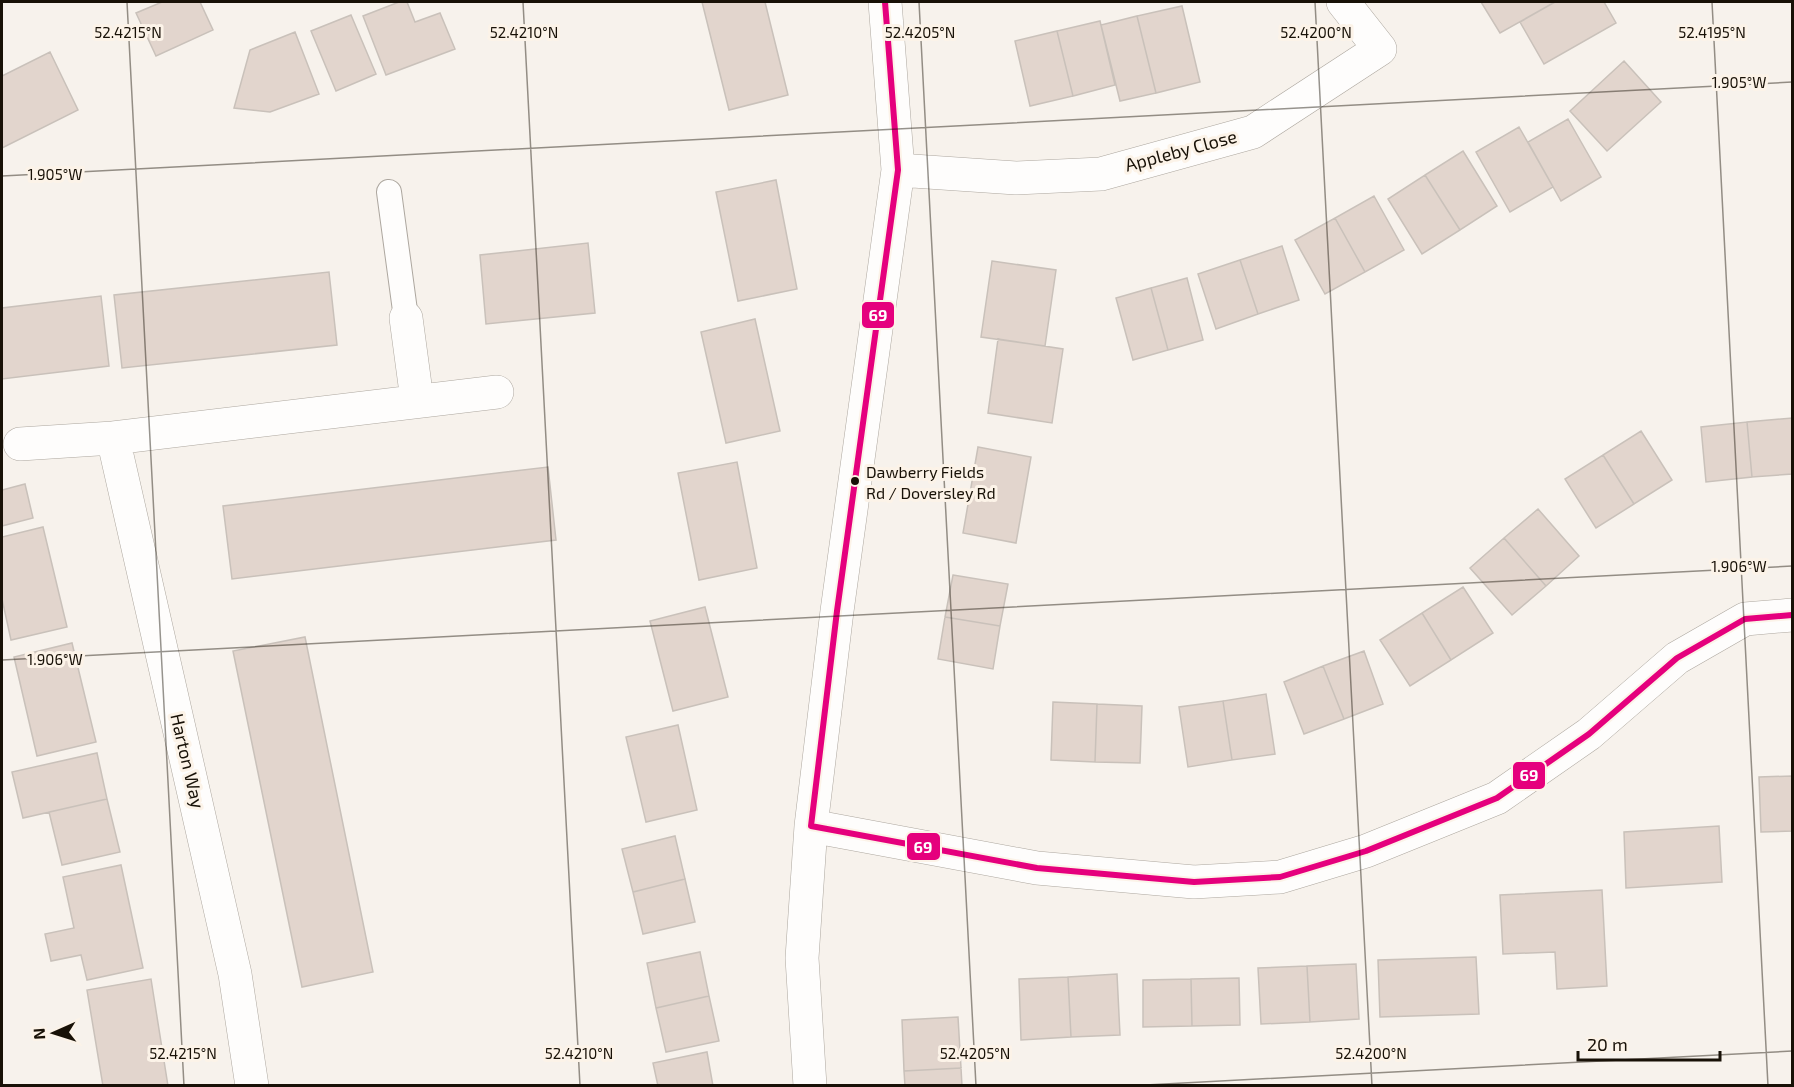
<svg xmlns="http://www.w3.org/2000/svg" width="1794" height="1087" viewBox="0 0 1794 1087" font-family="'Exo 2',sans-serif">
<style>
.building{fill:#e2d5cd;stroke:#c9c1ba;stroke-width:1.5}
.lines{fill:none;stroke-linecap:round;stroke-linejoin:round}
.lane-casing{stroke:#ada79f;stroke-width:26}
.street-casing{stroke:#ada79f;stroke-width:34}
.lane{stroke:#fefdfc;stroke-width:24}
.street{stroke:#fefdfc;stroke-width:33}
.bus-1-casing{stroke:#fcf3e8;stroke-width:10}
.bus-1{stroke:#e5007d;stroke-width:6}
.ticks{fill:none;stroke:#181107;stroke-width:1.5;stroke-opacity:0.45}
.bus-dot{fill:#181107;stroke:#fcf3e8;stroke-width:2}
.labels{text-anchor:middle;stroke-width:6;stroke-linejoin:round;paint-order:stroke}
.bus-label{font-size:16px;fill:#181107;stroke:#fcf3e8;text-anchor:start}
.street-label{font-size:18px;fill:#181107;stroke:#fcf3e8}
.ticks-label{font-size:15px;text-anchor:middle;fill:#181107;stroke:#fcf3e8;stroke-width:6;stroke-linejoin:round;paint-order:stroke}
.line-badge{stroke:#fcf3e8;stroke-width:2}
.badge-label{font-size:16px;text-anchor:middle;font-weight:bold;fill:#fff}
</style>
<rect width="100%" height="100%" fill="#f7f2ec"/>
<path class="building" d="M 162,2 L 200,2 L 213,30 L 156,56 L 136,13 Z
M 399,2 L 407,2 L 415,22 L 440,13 L 455,49 L 386,75 L 363,16 Z
M 702,2 L 765,2 L 788,95 L 729,110 Z
M 1481,2 L 1555,2 L 1500,33 Z
M 1555,2 L 1604,2 L 1616,23 L 1544,64 L 1520,22 Z
M 1182,6 L 1200,82 L 1156,93 L 1137,16 Z
M 351,15 L 376,74 L 336,91 L 311,31 Z
M 1137,16 L 1156,93 L 1120,101 L 1101,25 Z
M 1100,21 L 1115,85 L 1073,96 L 1057,31 Z
M 1057,31 L 1073,96 L 1030,106 L 1015,41 Z
M 295,32 L 319,94 L 270,112 L 234,108 L 250,50 Z
M 50,52 L 78,110 L 2,148 L 2,76 Z
M 1624,61 L 1661,102 L 1607,151 L 1570,111 Z
M 1568,119 L 1601,177 L 1561,201 L 1528,142 Z
M 1519,127 L 1553,187 L 1510,212 L 1476,152 Z
M 1463,151 L 1497,206 L 1460,230 L 1425,175 Z
M 1425,175 L 1460,230 L 1422,254 L 1388,199 Z
M 776,180 L 797,289 L 738,301 L 716,192 Z
M 1374,196 L 1404,250 L 1365,272 L 1335,218 Z
M 1335,218 L 1365,272 L 1325,294 L 1295,240 Z
M 588,243 L 595,313 L 486,324 L 480,255 Z
M 1282,246 L 1299,300 L 1258,314 L 1240,260 Z
M 1240,260 L 1258,314 L 1216,329 L 1198,274 Z
M 992,261 L 1056,270 L 1045,346 L 981,337 Z
M 329,272 L 337,345 L 122,368 L 114,295 Z
M 1187,278 L 1203,340 L 1168,350 L 1151,288 Z
M 1151,288 L 1168,350 L 1133,360 L 1116,298 Z
M 101,296 L 109,366 L 2,379 L 2,308 Z
M 755,319 L 780,431 L 726,443 L 701,332 Z
M 998,339 L 1063,349 L 1052,423 L 988,413 Z
M 1792,418 L 1792,474 L 1752,477 L 1747,422 Z
M 1747,422 L 1752,477 L 1706,482 L 1701,427 Z
M 1641,431 L 1672,480 L 1634,504 L 1603,455 Z
M 978,447 L 1031,457 L 1016,543 L 963,533 Z
M 1603,455 L 1634,504 L 1596,528 L 1565,479 Z
M 737,462 L 757,568 L 699,580 L 678,473 Z
M 548,467 L 556,540 L 232,579 L 223,506 Z
M 25,484 L 33,518 L 2,526 L 2,490 Z
M 1538,509 L 1579,556 L 1546,586 L 1504,538 Z
M 43,527 L 67,627 L 11,640 L 2,599 L 2,537 Z
M 1504,538 L 1546,586 L 1512,615 L 1470,568 Z
M 953,575 L 1008,584 L 1000,626 L 945,617 Z
M 1463,587 L 1493,633 L 1451,660 L 1422,613 Z
M 705,607 L 728,697 L 673,711 L 650,621 Z
M 1422,613 L 1451,660 L 1410,686 L 1380,640 Z
M 945,617 L 1000,626 L 993,669 L 938,659 Z
M 305,637 L 373,972 L 302,987 L 233,651 Z
M 72,643 L 96,742 L 37,756 L 14,657 Z
M 1364,651 L 1383,704 L 1344,719 L 1323,666 Z
M 1323,666 L 1344,719 L 1304,734 L 1284,682 Z
M 1266,694 L 1275,754 L 1232,760 L 1223,701 Z
M 1223,701 L 1232,760 L 1188,767 L 1179,707 Z
M 1053,702 L 1097,704 L 1095,762 L 1051,760 Z
M 1097,704 L 1142,706 L 1140,763 L 1095,762 Z
M 678,725 L 697,810 L 646,822 L 626,737 Z
M 97,753 L 107,799 L 23,818 L 12,772 Z
M 1792,776 L 1792,831 L 1761,832 L 1759,777 Z
M 107,799 L 120,852 L 62,865 L 49,812 Z
M 1719,826 L 1722,882 L 1626,888 L 1624,832 Z
M 675,836 L 685,879 L 633,892 L 622,849 Z
M 121,865 L 143,968 L 87,980 L 81,955 L 51,961 L 45,934 L 74,928 L 63,877 Z
M 685,879 L 695,922 L 643,934 L 633,892 Z
M 1602,890 L 1607,986 L 1557,989 L 1555,952 L 1503,954 L 1500,895 Z
M 700,952 L 709,996 L 656,1008 L 647,963 Z
M 1476,957 L 1479,1014 L 1380,1017 L 1378,960 Z
M 1356,964 L 1359,1019 L 1310,1022 L 1307,966 Z
M 1307,966 L 1310,1022 L 1261,1024 L 1258,968 Z
M 1117,974 L 1120,1035 L 1071,1037 L 1068,977 Z
M 1068,977 L 1071,1037 L 1021,1040 L 1019,979 Z
M 1239,978 L 1240,1025 L 1192,1026 L 1191,979 Z
M 151,979 L 168,1086 L 103,1086 L 87,990 Z
M 1191,979 L 1192,1026 L 1143,1027 L 1143,980 Z
M 709,996 L 719,1041 L 666,1052 L 656,1008 Z
M 958,1017 L 961,1068 L 904,1071 L 902,1020 Z
M 707,1052 L 713,1086 L 658,1086 L 653,1063 Z
M 961,1068 L 962,1086 L 905,1086 L 904,1071 Z"/>
<g class="lines">
<defs>
<path id="lane" d="M 389,192 L 406,318"/>
<path id="street" d="M 898,170 L 1016,178 L 1101,174 L 1253,132 L 1380,49 L 1343,2
M 406,318 L 417,400
M 113,438 L 235,974 L 252,1086
M 20,444 L 113,438 L 497,392
M 811,826 L 1037,868 L 1194,882 L 1280,877 L 1366,851 L 1497,798 L 1589,734 L 1677,658 L 1745,619 L 1792,615
M 810,1086 L 802,958 L 811,826 L 837,611 L 898,170 L 885,2"/>
</defs>
<use href="#lane" class="lane-casing"/>
<use href="#street" class="street-casing"/>
<use href="#lane" class="lane"/>
<use href="#street" class="street"/>
<defs>
<path id="bus-1" d="M 885,2 L 898,170 L 837,611 L 811,826 L 1037,868 L 1194,882 L 1280,877 L 1366,851 L 1497,798 L 1589,734 L 1677,658 L 1745,619 L 1792,615"/>
</defs>
<use href="#bus-1" class="bus-1-casing"/>
<use href="#bus-1" class="bus-1"/>
</g>
<path class="ticks" d="M 127,2 L 184,1086M 523,2 L 580,1086M 919,2 L 976,1086M 1315,2 L 1372,1086M 1712,2 L 1768,1086M 2,176 L 1792,82M 2,660 L 1792,566M 1127,1086 L 1792,1051"/>
<circle class="bus-dot" cx="855" cy="481" r="5"/>
<g class="labels">
<g class="bus-label">
<text x="866" y="478">Dawberry Fields<tspan x="866" dy="21">Rd / Doversley Rd</tspan></text>
</g>
<g class="street-label">
<text transform="translate(1181 151) rotate(-15)" y="6">Appleby Close</text>
<text transform="translate(187 761) rotate(77)" y="6">Harton Way</text>
</g>
</g>
<g class="ticks-label">
<text x="128" y="38">52.4215°N</text>
<text x="524" y="38">52.4210°N</text>
<text x="920" y="38">52.4205°N</text>
<text x="1316" y="38">52.4200°N</text>
<text x="1712" y="38">52.4195°N</text>
<text x="1739" y="88">1.905°W</text>
<text x="55" y="180">1.905°W</text>
<text x="1739" y="572">1.906°W</text>
<text x="55" y="665">1.906°W</text>
<text x="183" y="1059">52.4215°N</text>
<text x="579" y="1059">52.4210°N</text>
<text x="975" y="1059">52.4205°N</text>
<text x="1371" y="1059">52.4200°N</text>
</g>
<g class="line-badge">
<rect x="861" y="301" width="34" height="28" rx="6" fill="#e5007d"/>
<rect x="1512" y="761" width="34" height="29" rx="6" fill="#e5007d"/>
<rect x="906" y="832" width="35" height="29" rx="6" fill="#e5007d"/>
</g>
<g class="badge-label">
<text x="878" y="321">69</text>
<text x="1529" y="781">69</text>
<text x="923" y="853">69</text>
</g>
<rect width="1794" height="1087" fill="none" stroke="#181107" stroke-width="6"/>
<g transform="translate(54 1033) rotate(267)" stroke="#fcf3e8" stroke-width="4.5" paint-order="stroke">
<path d="M0-4.5L10 22L0 15L-10 22Z" fill="#181107"/>
<text y="-9" font-size="16" font-weight="bold" text-anchor="middle" fill="#181107">N</text>
</g>
<path d="M1578 1051v9h142v-9" fill="none" stroke="#181107" stroke-width="3"/>
<text x="1587" y="1051" font-size="18" fill="#181107" stroke="#fcf3e8" stroke-width="4.5" paint-order="stroke">20 m</text>
</svg>
